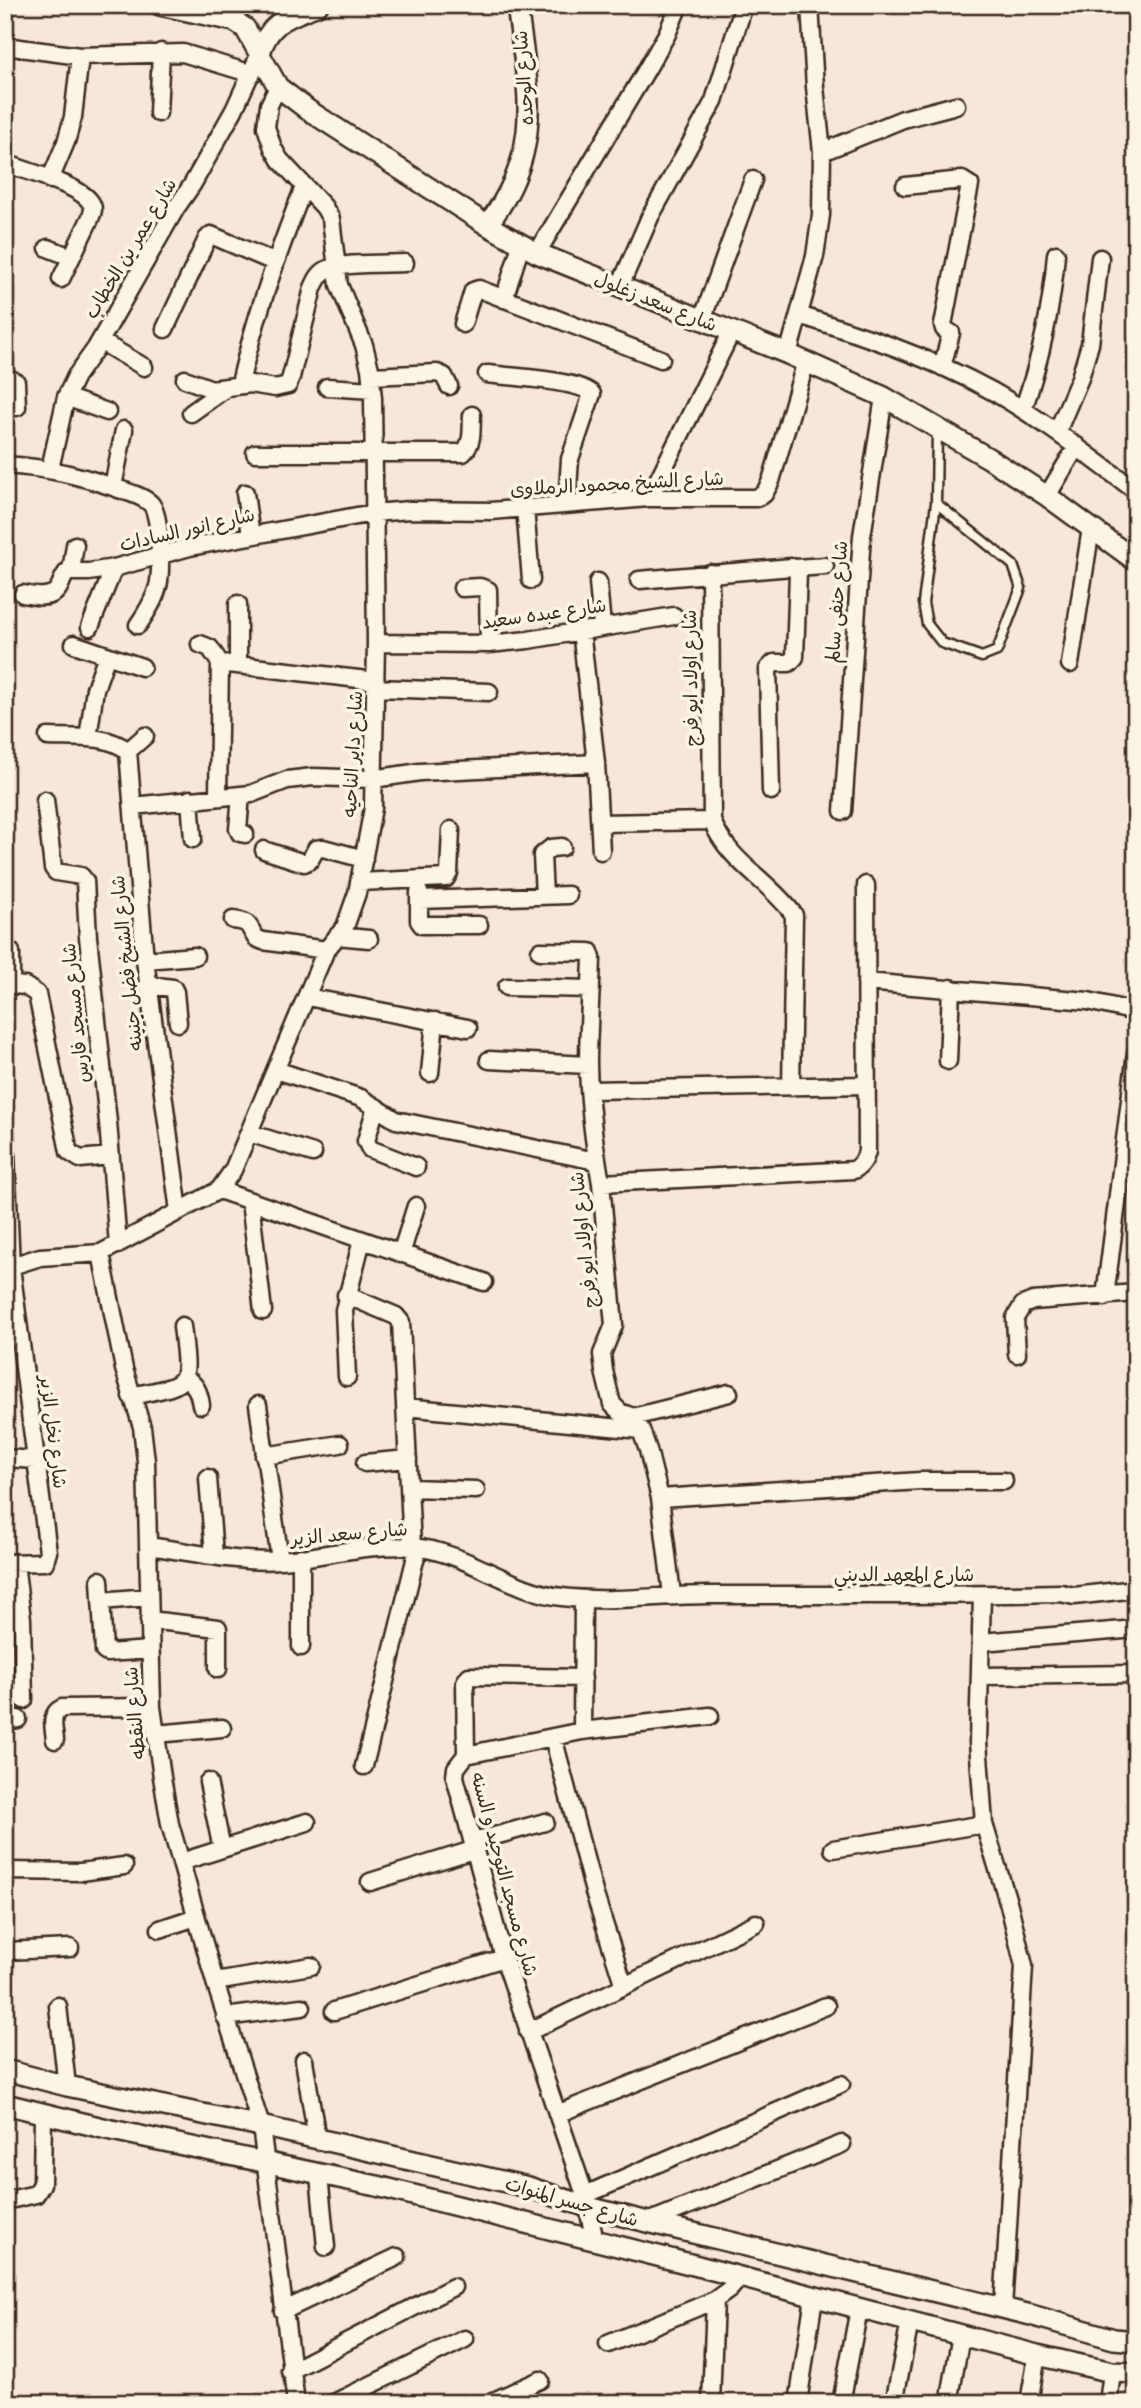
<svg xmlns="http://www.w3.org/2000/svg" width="1141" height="2408" viewBox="0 0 1141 2408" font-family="'Gochi Hand','Playpen Sans Arabic',sans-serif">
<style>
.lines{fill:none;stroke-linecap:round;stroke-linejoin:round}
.service-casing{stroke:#3b2a1e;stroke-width:13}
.minor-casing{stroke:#3b2a1e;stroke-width:21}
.tertiary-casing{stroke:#3b2a1e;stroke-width:24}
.service{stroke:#fcf5e5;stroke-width:8}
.minor{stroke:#fcf5e5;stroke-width:16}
.tertiary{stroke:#fcf5e5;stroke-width:19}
.labels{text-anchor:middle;stroke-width:7;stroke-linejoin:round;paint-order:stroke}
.street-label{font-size:19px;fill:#3b2a1e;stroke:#fcf5e5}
</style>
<rect width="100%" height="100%" fill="#f7e6d9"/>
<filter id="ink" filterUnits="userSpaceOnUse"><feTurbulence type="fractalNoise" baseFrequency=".0143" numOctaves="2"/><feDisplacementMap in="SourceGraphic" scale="14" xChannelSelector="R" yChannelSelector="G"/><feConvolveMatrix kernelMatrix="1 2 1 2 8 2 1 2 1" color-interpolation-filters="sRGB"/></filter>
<g filter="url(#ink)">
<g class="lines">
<defs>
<path id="service" d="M 936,503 L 1013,565 L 1021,588 L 997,651 L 982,657 L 942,643 L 927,624 L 923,603 L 936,503 L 937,430"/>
<path id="minor" d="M 5,46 L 80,56 L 183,53 L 252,74
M 158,113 L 161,52
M 822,152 L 903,119 L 956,105
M 5,163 C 25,171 81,185 91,203 C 95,209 92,214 90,219 L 61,279
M 50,180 L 66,142 L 73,117 L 80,56
M 905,186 L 962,180 L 970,185 L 943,325 L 944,329 L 951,333 L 942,367
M 48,248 L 71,257
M 537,253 L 644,74 L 667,34 L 679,5
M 620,286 L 650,217 L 714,101 L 744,5
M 504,299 L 521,245
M 799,315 C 865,336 930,357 992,391 C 1043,420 1089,456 1136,491
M 702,320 L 753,180
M 463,324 L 473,291 L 479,289 L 661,359
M 165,329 L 207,239 L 211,235 L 274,262
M 100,341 L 144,367
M 788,354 L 815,256 L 821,215 L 822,152 L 815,87 L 810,5
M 487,374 C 509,377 580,380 592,394 L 570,459 L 567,504
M 5,376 L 16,382 L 17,407
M 371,376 L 437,373 L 444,376 L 449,386
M 185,379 L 212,389 L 250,384 L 275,388 L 288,385 L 291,377 L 313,288 C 316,281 319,274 326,270 C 340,262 387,264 405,263
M 240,384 C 255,316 278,252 304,187
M 327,387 L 372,390
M 66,397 L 107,412
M 1023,410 C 1041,358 1052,308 1056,254
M 191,413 L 226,388
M 1057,432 L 1080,378 L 1090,344 L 1100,258
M 255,453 L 463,453 C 474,443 471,428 472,415
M 5,465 C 48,468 75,474 116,488 C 127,492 141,495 150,503 C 161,512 161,567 159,582 C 156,598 147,612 138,625
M 50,469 L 66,397 L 76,376 L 96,348 L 176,208 L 192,185 L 234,110 L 260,53
M 113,487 L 124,430
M 245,493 L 251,536
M 1047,496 L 1077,446
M 649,498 L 732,331
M 525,508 L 531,580
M 796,568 L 825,566
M 71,571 L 75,545
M 710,573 L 712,821 C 729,863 769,880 794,915 L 791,1087
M 639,580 L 792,567 L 798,572 L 795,657 L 789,663 L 774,663 L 768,669 L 771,791
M 598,582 L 602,627
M 462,588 L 480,587 L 488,590 L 489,644
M 23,594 C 33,596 51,600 58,589 C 62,583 62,578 67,572 L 89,572 L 114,568 L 190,547 L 373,513 L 410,510 L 491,511 L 649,498 L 756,498 L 764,494 L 771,481 L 806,361
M 90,627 L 114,568
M 581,630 L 596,763 L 601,851
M 376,643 L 489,644 L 528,640 L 674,616
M 74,644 L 142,667
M 200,644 L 210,648 L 220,663 L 376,681
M 1070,664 L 1091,528
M 238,665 L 238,604
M 376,688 L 489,692
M 48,737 C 74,738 107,734 128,751 L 145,960 L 179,1211
M 88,738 L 95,689 L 107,655
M 128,751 L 145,736
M 218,796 L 220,663
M 241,796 L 238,829 L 240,833 L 245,834
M 190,799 L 193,839
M 45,800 L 53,868 L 56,872 L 81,876 L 85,881 L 88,937 L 108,1122 L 118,1245
M 133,806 L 251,794 L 287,780 L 313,777 L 373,779 L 420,772 L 596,763
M 843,811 L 862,536 L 884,397
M 600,823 L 712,821
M 264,850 L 304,863 L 310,860 L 316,849 L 323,848 L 364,859
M 359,882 L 446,878 L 449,873 L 451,830
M 419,892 L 419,921 L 422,925 L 479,925
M 544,896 L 542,855 L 551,848 L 562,847
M 419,900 L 568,895
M 233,920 C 251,922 247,925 256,938 L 263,941 L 326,950
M 337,936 L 369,939
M 540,951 L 590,952 L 592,958 C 591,994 588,1030 588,1065 C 589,1105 594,1144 601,1183 L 614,1325 L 602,1354 L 604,1371 L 612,1404 L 620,1412 L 633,1417 L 641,1430 L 648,1450 L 660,1498 L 672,1595
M 11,952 L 11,981 L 13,985 L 25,986 L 37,994 L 69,1152 L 80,1159 L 110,1156
M 145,960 L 195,956
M 866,982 L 1088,1001 L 1136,1012
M 148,985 L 173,988 L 175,992 L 178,1023
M 507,987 L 591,989
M 307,997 L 468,1028
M 489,1060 L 588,1065
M 948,1061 L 951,988
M 276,1070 L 361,1098 L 396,1120 L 596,1161
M 430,1073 L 435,1021
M 589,1090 L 866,1085
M 376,1107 L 366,1141 L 370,1149 L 416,1167
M 5,1130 L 11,1267 L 48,1552 L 45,1562 L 5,1563
M 249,1133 L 313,1153
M 601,1183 L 854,1170 C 862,1165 865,1160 867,1151 L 866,885
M 219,1190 L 484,1282
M 250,1201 L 263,1311
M 101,1253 L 124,1369 L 142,1427 L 146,1461 L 152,1707 L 162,1777 L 170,1824 L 215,1982 L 261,2126 L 296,2403
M 401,1254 L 416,1206
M 5,1268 L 40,1257 L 101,1253 L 219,1190 L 233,1170 L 326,950 L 345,927 L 357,893 L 373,808 L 376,643 L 373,398 L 370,369 L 364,345 L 339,285 L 331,219 L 324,207 L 280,160 L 273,148 L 266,127 L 269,105 L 278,87
M 346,1295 L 396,1316 L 401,1322 L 412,1547
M 1105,1297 L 1136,1053
M 1017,1354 L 1015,1318 L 1023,1305 L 1033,1301 L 1136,1293
M 347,1377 L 344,1310 L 362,1240
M 185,1378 C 196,1384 199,1392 201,1405
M 131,1396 C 192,1383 189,1389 182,1326
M 258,1405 L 280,1560
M 405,1407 L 641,1430
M 633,1417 L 729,1393
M 264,1456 L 340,1444
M 5,1458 L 36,1460
M 365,1463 L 408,1459
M 208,1478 L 214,1555
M 409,1488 L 476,1490
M 660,1498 L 920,1481 L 1004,1481
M 148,1546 C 188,1551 241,1564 280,1560 C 323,1557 368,1543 412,1547 C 466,1551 509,1591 562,1597 C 611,1603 661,1595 710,1595 C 827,1595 944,1596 1061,1593 L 1074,1596 L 1136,1589
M 301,1557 L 301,1647
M 15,1563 L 22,1619 L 24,1700
M 100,1580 L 104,1651 L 107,1653 L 150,1650
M 982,1595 L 978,1742 L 984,1824 L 1009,1905 L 1024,1966 L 1003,2308
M 101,1601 L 148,1597
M 149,1620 L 218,1628 L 218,1669
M 981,1642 L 1136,1629
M 981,1676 L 1135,1674
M 5,1721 L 18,1719
M 582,1731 L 583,1599
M 156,1734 L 222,1728
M 553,1737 L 594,1892 L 624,1986
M 55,1740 C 54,1728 49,1714 62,1708 L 152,1707
M 466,1755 L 465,1682 L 469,1676 L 583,1678
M 364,1766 L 418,1548
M 208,1782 L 222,1849
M 473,1842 L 545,1822
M 833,1849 L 984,1824
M 181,1862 L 307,1822
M 5,1871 L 81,1872 L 124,1866
M 370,1882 L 476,1849
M 160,1929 L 196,1917
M 5,1951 L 70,1948
M 215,1982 L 311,1966
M 58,2006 L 67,2086
M 334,2011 L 504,1958
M 225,2017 L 302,2007
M 528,2032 L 756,1923
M 304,2060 L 317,2139
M 557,2114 L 826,2006
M 319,2175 L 326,2247
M 585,2195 L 841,2084
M 5,2201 L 36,2194 L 42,2184 L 43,2114
M 648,2222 L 842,2144
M 595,2241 L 585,2195 L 504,1958 L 455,1777 L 456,1768 L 466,1755 L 582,1731 L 710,1716
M 283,2311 L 397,2257
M 608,2344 L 715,2300 L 730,2289 L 740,2277
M 290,2371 L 453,2287
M 334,2403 L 465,2339
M 489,2403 L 540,2380
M 711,2403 L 715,2300
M 798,2403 L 814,2297
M 841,2403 L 859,2309
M 894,2403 L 910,2322
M 949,2403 L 961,2335
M 1029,2403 L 1037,2355
M 1108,2403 L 1112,2372"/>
<path id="tertiary" d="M 160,5 L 234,21 L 245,28 L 278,87 L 308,110 L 487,225 L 537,253 L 788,354 L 884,397 L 990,459 L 1047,496 L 1136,561
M 260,53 C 270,20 289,17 318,5
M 487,225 C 545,151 528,92 517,5
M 5,2070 L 67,2086 L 261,2126 L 528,2187 L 588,2207 L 648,2222 L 1031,2315 L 1114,2339 L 1136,2341
M 5,2104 L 107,2129 L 377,2186 L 694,2265 L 1037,2355 L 1112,2372 L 1136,2373"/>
</defs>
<use href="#service" class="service-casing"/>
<use href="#minor" class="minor-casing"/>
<use href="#tertiary" class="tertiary-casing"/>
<use href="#service" class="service"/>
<use href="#minor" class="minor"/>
<use href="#tertiary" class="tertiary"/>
</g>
</g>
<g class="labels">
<g class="street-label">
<text transform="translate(523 78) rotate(-94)" y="7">شارع الوحده</text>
<text transform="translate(130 248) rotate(-59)" y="7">شارع عمر بن الخطاب</text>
<text transform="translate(656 301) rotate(22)" y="7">شارع سعد زغلول</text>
<text transform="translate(617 483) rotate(-3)" y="7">شارع الشيخ محمود الرملاوى</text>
<text transform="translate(187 529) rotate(-13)" y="7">شارع انور السادات</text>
<text transform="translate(836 602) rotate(-86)" y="7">شارع حنفى سالم</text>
<text transform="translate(544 613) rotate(-8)" y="7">شارع عبده سعيد</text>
<text transform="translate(690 678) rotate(-91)" y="7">شارع اولاد ابو فرج</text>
<text transform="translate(352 754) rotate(-87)" y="7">شارع داير الناحيه</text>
<text transform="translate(126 963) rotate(-96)" y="7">شارع الشيخ فضل جنينه</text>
<text transform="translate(75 1013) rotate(-96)" y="7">شارع مسجد فارس</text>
<text transform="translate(583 1240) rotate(-96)" y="7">شارع اولاد ابو فرج</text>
<text transform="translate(54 1432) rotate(83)" y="7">شارع نخل الزير</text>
<text transform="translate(349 1533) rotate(-5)" y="7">شارع سعد الزير</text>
<text x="904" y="1581">شارع المعهد الديني</text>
<text transform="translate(134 1713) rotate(-95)" y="7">شارع النقطه</text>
<text transform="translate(505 1874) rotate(75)" y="7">شارع مسجد التوحيد و السنه</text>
<text transform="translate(572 2201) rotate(16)" y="7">شارع جسر المنوات</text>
</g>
</g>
<rect width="1141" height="2408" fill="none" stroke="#fcf5e5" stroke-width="28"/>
<rect x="14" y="14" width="1113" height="2380" fill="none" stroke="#3b2a1e" stroke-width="2.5" filter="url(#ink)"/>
</svg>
